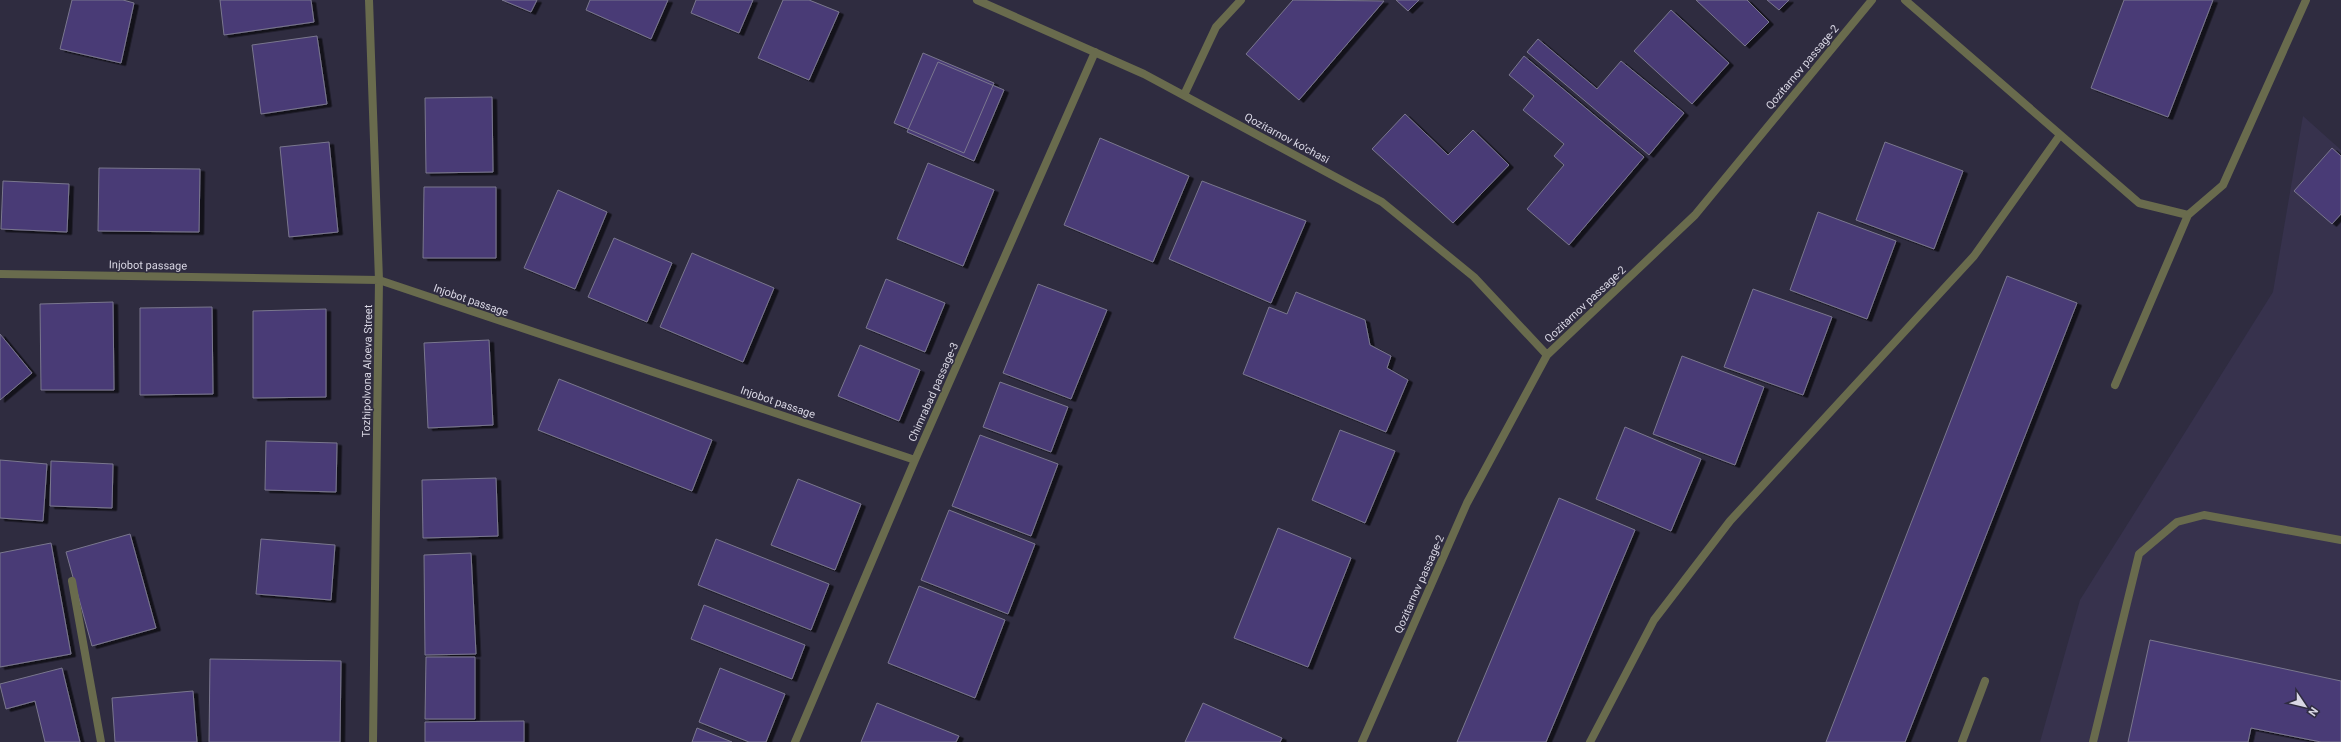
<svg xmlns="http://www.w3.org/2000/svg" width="2341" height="742" viewBox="0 0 2341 742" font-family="Roboto,sans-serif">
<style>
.built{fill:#37324d}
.building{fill:#493b76;stroke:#7a778e;filter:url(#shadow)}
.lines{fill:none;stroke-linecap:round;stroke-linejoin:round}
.lane{stroke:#696b4d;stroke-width:8}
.street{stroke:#696b4d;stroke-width:8}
.labels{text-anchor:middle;stroke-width:3;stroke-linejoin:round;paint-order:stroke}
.street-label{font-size:11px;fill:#d9d7e4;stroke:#2f2c40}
</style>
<defs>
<filter id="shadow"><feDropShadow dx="4.5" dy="2.5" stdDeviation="0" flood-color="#0009"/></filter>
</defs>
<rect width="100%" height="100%" fill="#2f2c40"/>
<path class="built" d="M 2303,116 L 2341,150 L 2341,742 L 2040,742 L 2080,600 L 2273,292 Z"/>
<path class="building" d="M 72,0 L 123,0 L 134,3 L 121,63 L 60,49 Z
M 220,0 L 311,0 L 314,22 L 224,35 Z
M 502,0 L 537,0 L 531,12 Z
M 590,0 L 668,0 L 651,39 L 586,10 Z
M 696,0 L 753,0 L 739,33 L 691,13 Z
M 783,0 L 809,0 L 839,12 L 809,80 L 758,58 Z
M 1293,0 L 1384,1 L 1299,100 L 1246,54 Z
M 1396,0 L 1419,0 L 1408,11 Z
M 1696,0 L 1747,0 L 1769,22 L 1745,46 Z
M 1767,0 L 1789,0 L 1779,10 Z
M 2124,0 L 2213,0 L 2168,117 L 2091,88 Z
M 1671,10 L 1729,63 L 1692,104 L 1634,51 Z
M 317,36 L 327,104 L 261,114 L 252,45 Z
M 1538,39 L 1597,89 L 1621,61 L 1684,113 L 1649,155 L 1527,52 Z
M 923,53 L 994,83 L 964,153 L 894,123 Z
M 1524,56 L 1644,157 L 1569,245 L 1527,209 L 1564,165 L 1554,156 L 1564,144 L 1523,110 L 1534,96 L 1509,75 Z
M 938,62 L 1004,90 L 974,161 L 907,132 Z
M 492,97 L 493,172 L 426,173 L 425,98 Z
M 1405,114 L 1448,155 L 1473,130 L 1509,165 L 1453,223 L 1372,149 Z
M 1100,138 L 1189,176 L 1153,262 L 1064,225 Z
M 329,142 L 338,232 L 289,237 L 280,147 Z
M 1885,142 L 1963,171 L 1934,249 L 1856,220 Z
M 2332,148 L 2341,156 L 2341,214 L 2332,224 L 2294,191 Z
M 928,163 L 994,190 L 963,266 L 897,239 Z
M 99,168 L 200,169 L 199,232 L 98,231 Z
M 3,181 L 69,184 L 67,232 L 1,229 Z
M 1202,181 L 1306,221 L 1271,303 L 1169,259 Z
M 424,187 L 496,187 L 496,258 L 423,258 Z
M 558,190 L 607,212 L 575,289 L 524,268 Z
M 1818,212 L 1896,241 L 1867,319 L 1790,290 Z
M 614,238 L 672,263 L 647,322 L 588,297 Z
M 692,253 L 774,288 L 743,362 L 660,327 Z
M 2007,276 L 2077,303 L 1905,742 L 1826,742 Z
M 886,279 L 945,303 L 925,352 L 866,328 Z
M 1038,284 L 1107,310 L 1071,399 L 1003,373 Z
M 1753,289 L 1832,317 L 1803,395 L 1724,367 Z
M 1296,292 L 1365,320 L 1370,345 L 1391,356 L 1387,368 L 1408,380 L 1386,432 L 1243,374 L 1269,307 L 1287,314 Z
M 113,302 L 114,390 L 41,390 L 40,304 Z
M 212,307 L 213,394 L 140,395 L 140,308 Z
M 326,309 L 326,397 L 253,398 L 253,311 Z
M 0,334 L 32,373 L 0,400 Z
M 489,340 L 493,425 L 428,428 L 424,343 Z
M 860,345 L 920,370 L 899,421 L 838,396 Z
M 1682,356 L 1764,387 L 1735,465 L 1653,434 Z
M 559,379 L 712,440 L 692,491 L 538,430 Z
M 1000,382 L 1068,407 L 1051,452 L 983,427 Z
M 1625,427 L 1701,459 L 1671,531 L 1596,499 Z
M 1340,430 L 1395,451 L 1365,523 L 1312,500 Z
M 980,435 L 1058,464 L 1031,536 L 952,506 Z
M 266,441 L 337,443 L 336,492 L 265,490 Z
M 0,460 L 47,464 L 43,521 L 0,518 Z
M 51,461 L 113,464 L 112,508 L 50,506 Z
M 496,478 L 498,536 L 423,538 L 422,480 Z
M 798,479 L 861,504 L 835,570 L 771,545 Z
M 1559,498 L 1635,530 L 1546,742 L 1457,742 Z
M 949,510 L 1035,544 L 1008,614 L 921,580 Z
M 1278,528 L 1351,558 L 1308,667 L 1234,638 Z
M 130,534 L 156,628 L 92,646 L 66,552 Z
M 261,539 L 335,545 L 331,600 L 256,594 Z
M 716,539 L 829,584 L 811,630 L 698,585 Z
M 51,543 L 71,654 L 0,667 L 0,553 Z
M 471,553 L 476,654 L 425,655 L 424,555 Z
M 919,586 L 1005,620 L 975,698 L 888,663 Z
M 704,605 L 805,645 L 792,679 L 691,639 Z
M 2150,640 L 2341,681 L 2341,742 L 2321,742 L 2251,728 L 2248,742 L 2128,742 Z
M 426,657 L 475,657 L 475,719 L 425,719 Z
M 210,659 L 341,661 L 340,742 L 209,742 Z
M 62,668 L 80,742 L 45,742 L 35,701 L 6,709 L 0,685 L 0,684 Z
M 720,668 L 785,694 L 766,742 L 749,742 L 699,722 Z
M 193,691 L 197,742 L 115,742 L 112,698 Z
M 877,703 L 959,736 L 956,742 L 861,742 Z
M 1203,703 L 1282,738 L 1280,742 L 1185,742 Z
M 524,721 L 524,742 L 425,742 L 425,722 Z
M 697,728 L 732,742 L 692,742 Z"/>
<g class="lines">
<path class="lane" d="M 1905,0 L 2139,203 L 2188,215 L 2223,185 L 2306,0
M 2115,385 L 2188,215
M 72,581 L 101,742
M 1590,742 L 1654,620 L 1730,521 L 1974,256 L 2060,135
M 1962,742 L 1985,681
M 2093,742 L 2139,554 L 2177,522 L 2204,515 L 2341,540"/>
<path class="street" d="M 369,0 L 379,280 L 373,742
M 977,0 L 1144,74 L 1382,202 L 1474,277 L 1547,355
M 1184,95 L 1216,27 L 1241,0
M 0,274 L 379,280 L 915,460
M 795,742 L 915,460 L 1095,52
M 1362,742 L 1467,503 L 1547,355 L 1695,215 L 1872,0"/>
</g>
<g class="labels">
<g class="street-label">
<text transform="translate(1802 67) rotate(-50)" y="4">Qozitarnov passage-2</text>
<text transform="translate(1287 138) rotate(28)" y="4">Qozitarnov ko'chasi</text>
<text transform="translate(148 265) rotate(1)" y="4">Injobot passage</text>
<text transform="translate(471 300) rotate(19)" y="4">Injobot passage</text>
<text transform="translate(1585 304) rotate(-43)" y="4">Qozitarnov passage-2</text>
<text transform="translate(367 371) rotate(-89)" y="4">Tozhipolvona Aloeva Street</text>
<text transform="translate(933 392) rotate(-66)" y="4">Chimrаbаd passage-3</text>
<text transform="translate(778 402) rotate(19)" y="4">Injobot passage</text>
<text transform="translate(1419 584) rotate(-66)" y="4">Qozitarnov passage-2</text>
</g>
</g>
<g transform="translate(2305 706) rotate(125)" stroke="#2f2c40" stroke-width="3" paint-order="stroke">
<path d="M0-3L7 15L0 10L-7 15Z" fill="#d9d7e4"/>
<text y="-6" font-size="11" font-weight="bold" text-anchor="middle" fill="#d9d7e4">N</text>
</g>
</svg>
